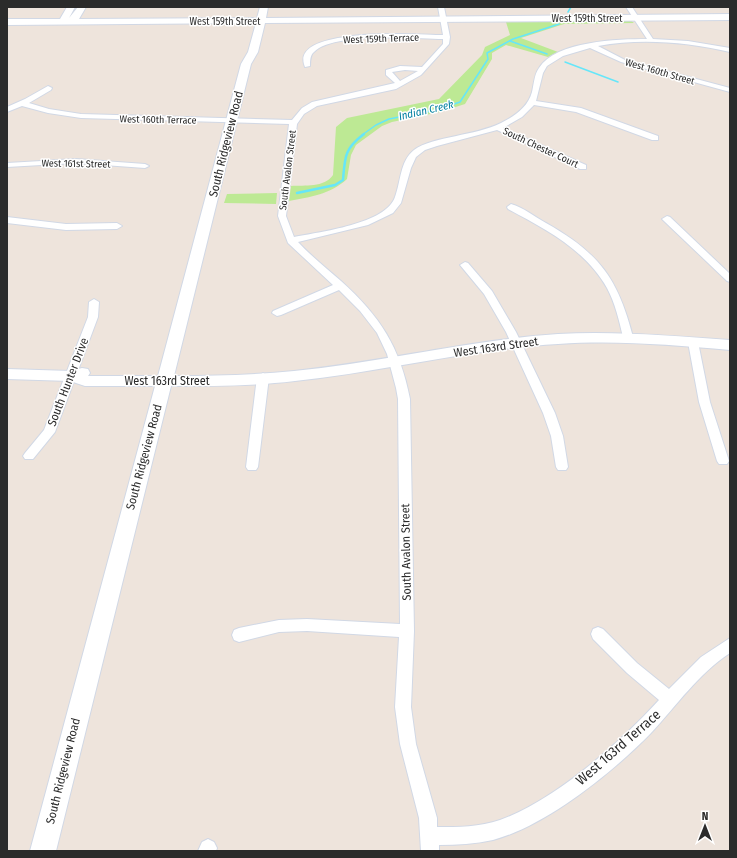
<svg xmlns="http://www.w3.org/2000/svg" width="737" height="858" viewBox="0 0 737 858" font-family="'Fira Sans Condensed',sans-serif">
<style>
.green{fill:#bde994}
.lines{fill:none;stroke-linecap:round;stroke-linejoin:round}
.stream-far1{stroke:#66e6f9;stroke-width:1.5}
.stream{stroke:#66e6f9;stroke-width:2.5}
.street-casing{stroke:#d1d8e5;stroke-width:2}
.secondary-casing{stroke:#d1d8e5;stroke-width:2}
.street{fill:#fff;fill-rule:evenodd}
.secondary{fill:#fff;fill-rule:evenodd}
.labels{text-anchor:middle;stroke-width:3;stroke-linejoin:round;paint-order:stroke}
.far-street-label{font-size:10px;fill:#2b2b2b;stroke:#fff}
.far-water-label{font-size:11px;font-style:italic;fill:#0380a1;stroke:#fff}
.street-label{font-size:12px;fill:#2b2b2b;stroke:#fff}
.near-street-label{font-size:14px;fill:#2b2b2b;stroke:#fff}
</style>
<rect width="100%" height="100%" fill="#eee4dc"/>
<path class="green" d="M 630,20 L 634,23 L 564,24 L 521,38 L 558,52 L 548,57 L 506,45 L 492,53 L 492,59 L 465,104 L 440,112 L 392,122 L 382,126 L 356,145 L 351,155 L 347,179 C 331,194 310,197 289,201 L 291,186 C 305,185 324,188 333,175 L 336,127 L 347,118 L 439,99 L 482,55 L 485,47 L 510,35 L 506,22 Z
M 277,193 L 276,204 L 224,203 L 227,194 Z"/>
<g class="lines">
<path class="stream-far1" d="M 568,12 L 571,7
M 510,41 L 547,54
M 565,62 L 618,82
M 362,135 L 376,125 L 389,119 L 436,110 L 460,102 L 488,59 L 487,53 L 513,39 L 559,24"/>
<path class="stream" d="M 297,193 L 335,185 L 343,180 C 345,157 344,149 364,134"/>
<defs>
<path id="street" d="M 438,7 L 444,7 L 450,37 L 449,44 L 421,75 L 396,89 L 317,106 L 304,114 L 297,124 L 286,216 L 294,237 C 319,232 386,224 395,197 C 401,181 400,161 414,150 C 433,136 476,136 501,123 C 515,116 528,107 532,92 C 534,84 534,75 539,68 C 556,41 618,39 647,39 L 626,7 L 632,7 L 653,39 L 688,41 L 730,48 L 730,52 C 687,42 641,38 598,46 L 625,60 L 730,88 L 730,92 L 621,62 L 590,48 L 563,56 L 547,66 L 543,73 L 536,101 L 581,108 L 658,136 L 658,140 L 652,140 L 576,112 L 534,105 L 522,117 L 503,128 L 586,165 L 586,169 L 580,169 L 497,130 L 437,146 L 425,150 L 416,157 L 411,168 L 401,203 L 393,213 L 368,225 L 298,242 C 311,256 326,268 341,281 C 380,316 400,347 410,399 L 414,631 L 411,707 L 416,744 L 437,818 L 437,827 C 458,827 480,827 500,820 C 554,801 621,742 659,700 L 627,673 L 593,639 L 591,634 L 593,629 L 598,627 L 603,629 L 637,663 L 669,689 L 701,657 L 730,638 L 730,653 C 698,674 677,705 651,733 C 613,772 546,826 493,840 C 475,844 457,845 439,845 L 439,851 L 421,851 L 419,818 L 400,744 L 395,707 L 399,637 L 307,631 L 279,632 L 239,642 L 234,640 L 232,635 L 234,630 L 239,628 L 279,620 L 307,619 L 400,624 L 398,399 L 396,388 L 387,354 L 377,333 L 360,311 L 339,290 L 281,315 L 277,316 L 272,313 L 273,311 L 333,285 L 288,243 L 278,216 L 289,124 L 81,118 L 48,113 L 22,106 L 7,112 L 7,107 L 25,99 L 48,86 L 52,88 L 51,90 L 29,103 L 49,109 L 81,114 L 292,120 L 302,108 L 312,102 L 395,83 L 386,75 L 386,70 L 400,66 L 422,67 L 443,44 L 443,39 C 417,38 332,32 314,52 C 310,55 310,61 310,66 L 305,67 C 287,25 423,35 443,35 ZM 405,70 L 418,71 L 400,81 L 392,72 Z
M 76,159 L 145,164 L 149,166 L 145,168 L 76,163 L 7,167 L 7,163 Z
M 511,204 C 523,207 535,217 546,223 C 599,253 618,278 633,337 L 632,339 L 628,340 L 623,337 C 619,320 615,303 607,288 C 585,249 545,229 508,209 L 507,207 Z
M 667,216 L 670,217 L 730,274 L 730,282 L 727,281 L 664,221 L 662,219 Z
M 7,217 L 66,224 L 117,223 L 122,226 L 117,229 L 66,230 L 7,223 Z
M 465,262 L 468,263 L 492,291 L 516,332 L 555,413 L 563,436 L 568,467 L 566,470 L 558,470 L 556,467 L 551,436 L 543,413 L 506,332 L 484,294 L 460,265 Z
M 94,299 L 99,302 L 98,317 L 55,432 L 33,459 L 25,459 L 23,456 L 25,453 L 44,430 L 88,317 L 89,302 Z
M 693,339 L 698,342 L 710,402 L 729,461 L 727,464 L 719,464 L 717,461 L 699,402 L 688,342 Z
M 263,373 L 269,377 L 258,467 L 256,470 L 248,470 L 246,467 L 257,377 Z
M 208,839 L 214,842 L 217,848 L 216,851 L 198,851 L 202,842 Z"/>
<path id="secondary" d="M 67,7 L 75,7 L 69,18 L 78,7 L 86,7 L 79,19 L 257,18 L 260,7 L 268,7 L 266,18 L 730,14 L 730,20 L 265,23 L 258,52 L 251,64 L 174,376 C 214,376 254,375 294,371 C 383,362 469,340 558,334 C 616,331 672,336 730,340 L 730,350 C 672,345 616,340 558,344 C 470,349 383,372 295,381 C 254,386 212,386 171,386 L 56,851 L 30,851 L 155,386 L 85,386 L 70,381 L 7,379 L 7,369 L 71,371 L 82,368 L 88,369 L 90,373 L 88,376 L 158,376 L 241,64 L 248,52 L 256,23 L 7,25 L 7,19 L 60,19 Z"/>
</defs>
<use href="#street" class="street-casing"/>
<use href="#secondary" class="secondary-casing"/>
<use href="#street" class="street"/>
<use href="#secondary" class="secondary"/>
</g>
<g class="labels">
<g class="far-street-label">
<text x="587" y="22">West 159th Street</text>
<text x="225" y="25">West 159th Street</text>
<text transform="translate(381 38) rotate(-2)" y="4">West 159th Terrace</text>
<text transform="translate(660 71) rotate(16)" y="4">West 160th Street</text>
<text transform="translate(158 119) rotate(1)" y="4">West 160th Terrace</text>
<text transform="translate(541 147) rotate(25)" y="4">South Chester Court</text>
<text transform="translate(76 163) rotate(1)" y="4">West 161st Street</text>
<text transform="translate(287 170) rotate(-83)" y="4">South Avalon Street</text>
</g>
<g class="far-water-label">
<text transform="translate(426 110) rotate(-13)" y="4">Indian Creek</text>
</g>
<g class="street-label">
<text transform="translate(226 144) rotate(-76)" y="4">South Ridgeview Road</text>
<text transform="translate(496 347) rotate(-8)" y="4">West 163rd Street</text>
<text x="167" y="385">West 163rd Street</text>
<text transform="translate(68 382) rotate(-69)" y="4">South Hunter Drive</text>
<text transform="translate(144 457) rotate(-75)" y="4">South Ridgeview Road</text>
<text transform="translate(406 552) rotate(-91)" y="4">South Avalon Street</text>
<text transform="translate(63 771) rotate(-76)" y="4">South Ridgeview Road</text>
</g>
<g class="near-street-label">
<text transform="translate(618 747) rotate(-41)" y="5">West 163rd Terrace</text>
</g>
</g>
<rect width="737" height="858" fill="none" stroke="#2b2b2b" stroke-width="16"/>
<g transform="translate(705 826)" stroke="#ffffff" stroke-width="3" paint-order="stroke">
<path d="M0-3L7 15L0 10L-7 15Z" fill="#2b2b2b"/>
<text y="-6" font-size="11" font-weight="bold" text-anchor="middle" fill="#2b2b2b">N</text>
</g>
</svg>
